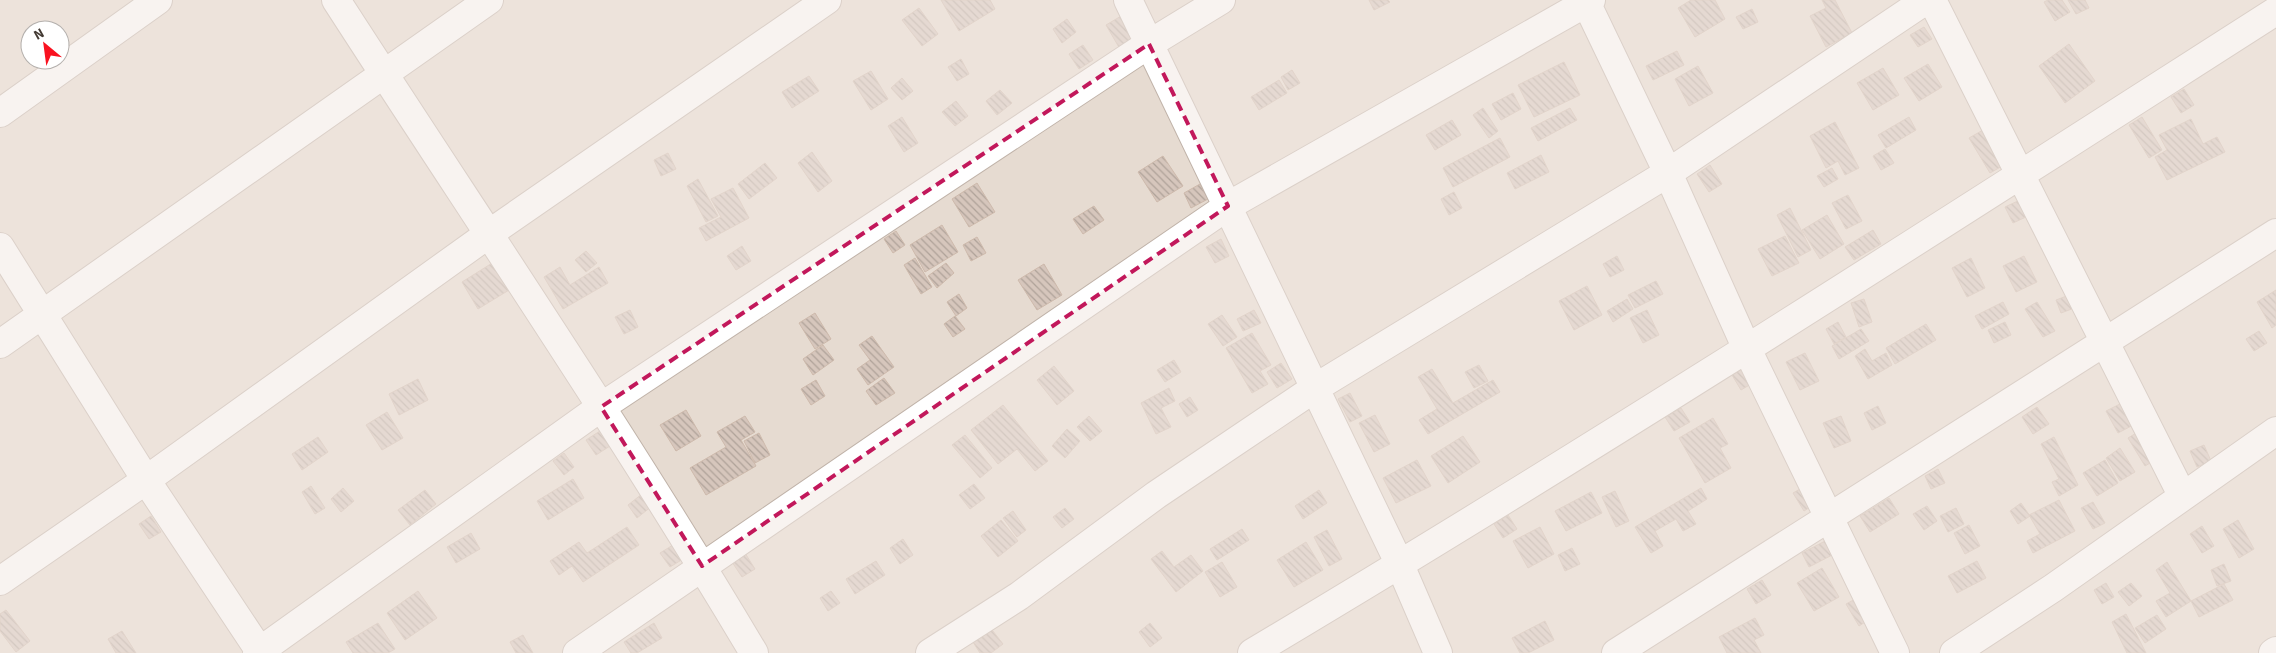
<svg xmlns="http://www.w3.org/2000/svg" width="2276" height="653" viewBox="0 0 2276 653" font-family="'Source Sans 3',sans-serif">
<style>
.residential{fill:#e6dbd1;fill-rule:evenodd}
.building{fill:url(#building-back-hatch);stroke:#cebaac}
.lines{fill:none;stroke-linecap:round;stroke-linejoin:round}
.minor-casing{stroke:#c0b3a9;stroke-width:30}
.minor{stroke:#fff;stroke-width:28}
.marked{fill:none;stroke:#c2185b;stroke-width:4;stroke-dasharray:10 6;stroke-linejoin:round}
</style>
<defs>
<pattern id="building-back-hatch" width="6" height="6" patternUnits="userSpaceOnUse" patternTransform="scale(1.25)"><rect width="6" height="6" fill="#d6c6bc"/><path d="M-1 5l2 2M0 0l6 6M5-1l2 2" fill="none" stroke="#afa299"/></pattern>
</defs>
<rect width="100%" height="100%" fill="#f2eae3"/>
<path class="residential" d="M 0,0 L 2276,0 L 2276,653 L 0,653 ZM 30,30 L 60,30 L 60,60 L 30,60 Z"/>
<path class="building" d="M 941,0 L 990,0 L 995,9 L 959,31 Z
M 1369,0 L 1388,0 L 1390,2 L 1374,10 Z
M 1691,0 L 1715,0 L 1725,19 L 1695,37 L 1678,8 Z
M 1822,0 L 1835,0 L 1852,33 L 1826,47 L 1810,16 L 1826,8 Z
M 2048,0 L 2062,0 L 2070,12 L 2055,21 L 2044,2 Z
M 2068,0 L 2085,0 L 2089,8 L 2076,14 Z
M 919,8 L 938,34 L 922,46 L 902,20 Z
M 1752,9 L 1758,22 L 1743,29 L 1736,17 Z
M 1128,12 L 1142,37 L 1120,49 L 1106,25 Z
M 1067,19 L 1076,32 L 1062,43 L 1053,29 Z
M 1924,27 L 1932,39 L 1918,47 L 1910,35 Z
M 2069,44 L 2095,81 L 2065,103 L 2039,66 Z
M 1083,45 L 1093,60 L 1079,69 L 1069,54 Z
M 1677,51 L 1684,65 L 1653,80 L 1646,66 Z
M 961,59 L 969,74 L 957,81 L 948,67 Z
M 1564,62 L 1580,95 L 1534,117 L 1518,85 Z
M 1928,64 L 1942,87 L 1919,101 L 1904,78 Z
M 1698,66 L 1713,93 L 1689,106 L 1675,79 Z
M 1883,68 L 1899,95 L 1873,110 L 1857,83 Z
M 1292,70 L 1300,83 L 1288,90 L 1281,77 Z
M 871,71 L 888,99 L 871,110 L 853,81 Z
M 809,76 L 819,91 L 792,108 L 782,92 Z
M 902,78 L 913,91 L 902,100 L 891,88 Z
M 1279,80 L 1287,93 L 1259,110 L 1251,97 Z
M 2184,89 L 2194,105 L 2181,113 L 2171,97 Z
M 1000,90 L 1012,103 L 997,115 L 986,101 Z
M 1513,93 L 1521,109 L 1501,120 L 1492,104 Z
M 956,101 L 968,116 L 955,126 L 942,112 Z
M 1483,108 L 1498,131 L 1489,138 L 1473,115 Z
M 1570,108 L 1577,120 L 1538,141 L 1531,128 Z
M 902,117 L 918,143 L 904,152 L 888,126 Z
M 1909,117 L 1916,130 L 1886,148 L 1878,135 Z
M 2142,117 L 2162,150 L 2149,158 L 2129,125 Z
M 2191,119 L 2203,144 L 2217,137 L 2225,152 L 2167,180 L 2155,157 L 2167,150 L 2159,135 Z
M 1452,120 L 1461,135 L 1435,150 L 1426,135 Z
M 1835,122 L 1859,168 L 1845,175 L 1838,161 L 1826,168 L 1810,136 Z
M 1983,130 L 2004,165 L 1990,173 L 1969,138 Z
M 1500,138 L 1510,157 L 1453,187 L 1443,168 Z
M 1885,149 L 1894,163 L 1881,170 L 1873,156 Z
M 812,152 L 832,181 L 818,192 L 798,163 Z
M 668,153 L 676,169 L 661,176 L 654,160 Z
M 1541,155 L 1549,172 L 1515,189 L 1507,173 Z
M 1163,156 L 1183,186 L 1157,202 L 1138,172 Z
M 765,163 L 777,178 L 749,199 L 738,184 Z
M 1710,165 L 1722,184 L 1709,192 L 1697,174 Z
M 1832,168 L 1838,179 L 1824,187 L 1817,176 Z
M 698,179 L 718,216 L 706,222 L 687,186 Z
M 977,183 L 995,212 L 969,227 L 952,199 Z
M 1200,184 L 1208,199 L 1191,208 L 1184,193 Z
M 733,188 L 749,218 L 706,241 L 699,228 L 721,217 L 711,199 Z
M 1454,192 L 1462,208 L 1449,215 L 1441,199 Z
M 1848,195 L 1862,221 L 1846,229 L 1832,203 Z
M 2020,200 L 2028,216 L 2013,223 L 2005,207 Z
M 1094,206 L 1104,220 L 1083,234 L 1073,219 Z
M 1790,208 L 1811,250 L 1798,257 L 1777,215 Z
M 1827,215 L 1844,244 L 1820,259 L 1802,230 Z
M 942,225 L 958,252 L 925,272 L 910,245 Z
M 1873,230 L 1881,244 L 1854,260 L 1845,247 Z
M 896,231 L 905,245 L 893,253 L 884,239 Z
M 1785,236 L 1799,263 L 1772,276 L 1758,249 Z
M 977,237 L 986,253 L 971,261 L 963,245 Z
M 1221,239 L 1229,256 L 1215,263 L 1206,247 Z
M 742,246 L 751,261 L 736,270 L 727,256 Z
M 586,251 L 597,263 L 586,272 L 575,260 Z
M 1617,256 L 1624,270 L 1610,277 L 1603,264 Z
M 2024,256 L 2037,282 L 2016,292 L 2003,266 Z
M 915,258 L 932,287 L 921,294 L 904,265 Z
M 1971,258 L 1985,288 L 1967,297 L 1952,268 Z
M 497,260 L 514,287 L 478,309 L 462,282 Z
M 946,263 L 954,273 L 937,288 L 928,276 Z
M 1044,264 L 1062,295 L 1037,310 L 1018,280 Z
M 560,267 L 570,285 L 599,267 L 608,283 L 563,309 L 544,277 Z
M 1656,281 L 1663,294 L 1635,308 L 1628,295 Z
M 1587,286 L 1602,315 L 1574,330 L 1559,301 Z
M 2276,290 L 2276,325 L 2272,328 L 2257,302 Z
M 959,294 L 967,308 L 956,316 L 947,302 Z
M 2072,294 L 2077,307 L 2061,313 L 2056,300 Z
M 1627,299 L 1633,309 L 1613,322 L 1607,311 Z
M 1864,299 L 1872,322 L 1859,327 L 1851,303 Z
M 2003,302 L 2009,314 L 1982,329 L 1975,316 Z
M 2037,302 L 2055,331 L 2043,337 L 2025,309 Z
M 630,310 L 638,327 L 624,334 L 615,317 Z
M 1254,310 L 1261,323 L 1243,331 L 1237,319 Z
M 1647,310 L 1659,335 L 1643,343 L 1630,318 Z
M 815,313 L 831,339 L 815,349 L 799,323 Z
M 1222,315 L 1237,337 L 1223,346 L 1208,324 Z
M 955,316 L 965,329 L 953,337 L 944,324 Z
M 1838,322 L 1846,337 L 1834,344 L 1826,329 Z
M 2005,322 L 2011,335 L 1994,343 L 1988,330 Z
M 1926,324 L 1936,340 L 1895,364 L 1886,348 Z
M 1861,329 L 1869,341 L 1839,359 L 1832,346 Z
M 2259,331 L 2267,343 L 2254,351 L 2246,339 Z
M 1252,333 L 1271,365 L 1260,371 L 1268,384 L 1252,393 L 1226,348 Z
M 872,336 L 894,367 L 868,385 L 857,369 L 870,360 L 859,345 Z
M 823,345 L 834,360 L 813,375 L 803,359 Z
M 1865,349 L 1872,361 L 1886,353 L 1892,365 L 1868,379 L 1855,356 Z
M 1805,353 L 1819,381 L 1800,390 L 1786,362 Z
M 1174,360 L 1181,372 L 1165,382 L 1157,370 Z
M 1281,363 L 1292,379 L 1277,388 L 1267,372 Z
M 1479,365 L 1488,381 L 1474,388 L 1465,372 Z
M 1054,366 L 1074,391 L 1057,405 L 1037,380 Z
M 1747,366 L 1756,381 L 1741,390 L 1732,375 Z
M 1432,369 L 1453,403 L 1493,380 L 1500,392 L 1428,434 L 1419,420 L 1437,409 L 1418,377 Z
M 884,378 L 895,393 L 876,405 L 866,391 Z
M 418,379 L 428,400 L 399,415 L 389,394 Z
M 816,380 L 825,396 L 811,405 L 801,389 Z
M 1169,388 L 1175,401 L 1161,408 L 1171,427 L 1156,434 L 1141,403 Z
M 1350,393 L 1362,416 L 1350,422 L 1338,399 Z
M 1190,397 L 1198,410 L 1187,417 L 1179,404 Z
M 2126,401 L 2137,423 L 2118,433 L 2106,411 Z
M 1003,405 L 1048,461 L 1035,471 L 1017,449 L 998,464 L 971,430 Z
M 1878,406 L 1886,423 L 1872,430 L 1864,413 Z
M 2037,407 L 2049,424 L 2033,434 L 2022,417 Z
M 1681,408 L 1690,422 L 1674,431 L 1665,417 Z
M 686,410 L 701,436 L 676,451 L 660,425 Z
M 387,412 L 403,438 L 382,450 L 366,425 Z
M 1375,415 L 1390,444 L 1374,452 L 1359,423 Z
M 745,416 L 755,432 L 741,440 L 756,466 L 706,495 L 690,468 L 726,447 L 717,432 Z
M 1089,416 L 1102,431 L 1090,441 L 1077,427 Z
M 1841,416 L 1851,441 L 1834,448 L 1823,423 Z
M 1713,418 L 1728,444 L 1720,448 L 1731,468 L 1705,483 L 1679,438 Z
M 1067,429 L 1080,441 L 1065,458 L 1052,446 Z
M 2143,429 L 2160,457 L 2145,466 L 2128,438 Z
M 600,431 L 610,446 L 596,455 L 586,440 Z
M 759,433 L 770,455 L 755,463 L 744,441 Z
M 965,435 L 992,468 L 980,478 L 952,445 Z
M 1463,436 L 1480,462 L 1448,483 L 1431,456 Z
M 318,437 L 328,452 L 302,470 L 292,454 Z
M 2054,437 L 2078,485 L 2059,496 L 2052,482 L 2059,479 L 2041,444 Z
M 2204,445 L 2211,461 L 2197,467 L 2190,451 Z
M 2120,448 L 2135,472 L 2120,481 L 2106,458 Z
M 564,453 L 574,467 L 564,475 L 553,461 Z
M 1417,460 L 1431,486 L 1396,503 L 1383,478 Z
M 2105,460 L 2118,483 L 2097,496 L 2083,473 Z
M 1938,469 L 1945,483 L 1931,489 L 1925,476 Z
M 573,479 L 584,498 L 548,520 L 537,501 Z
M 974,484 L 985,498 L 970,509 L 959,495 Z
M 1807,485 L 1818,502 L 1804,511 L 1793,493 Z
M 311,486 L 325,508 L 315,514 L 302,492 Z
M 343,488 L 354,501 L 341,512 L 331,499 Z
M 1701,488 L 1707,499 L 1688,511 L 1696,524 L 1683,531 L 1676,519 L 1655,531 L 1663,546 L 1651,553 L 1635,527 Z
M 425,490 L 436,504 L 410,525 L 398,510 Z
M 1319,490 L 1327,503 L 1303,519 L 1295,506 Z
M 1615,491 L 1629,521 L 1616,527 L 1602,497 Z
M 1591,492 L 1602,513 L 1566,531 L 1555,511 Z
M 642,494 L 652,506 L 637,518 L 628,505 Z
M 1889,498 L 1899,514 L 1870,532 L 1860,516 Z
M 2059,500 L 2075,531 L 2033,553 L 2027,541 L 2040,534 L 2029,515 Z
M 2093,502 L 2105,523 L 2093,529 L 2081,508 Z
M 2021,503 L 2030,516 L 2018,524 L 2010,511 Z
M 1927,506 L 1937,521 L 1924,530 L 1913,514 Z
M 1065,508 L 1074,519 L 1062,528 L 1053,517 Z
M 1956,508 L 1964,524 L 1948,532 L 1940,516 Z
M 1013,511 L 1026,530 L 1017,537 L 1003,518 Z
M 1508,515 L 1517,529 L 1503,538 L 1494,524 Z
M 151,516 L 161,532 L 149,539 L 139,524 Z
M 1001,520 L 1018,541 L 998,557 L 981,536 Z
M 2238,520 L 2254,549 L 2239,558 L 2223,529 Z
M 1969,525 L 1980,546 L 1965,554 L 1954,533 Z
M 2202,526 L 2214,546 L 2202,553 L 2190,534 Z
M 627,527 L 639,545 L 583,582 L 572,566 L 559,575 L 550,561 L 579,542 L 587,553 Z
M 1540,527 L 1554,554 L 1528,568 L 1513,541 Z
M 1242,529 L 1249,540 L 1217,560 L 1210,549 Z
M 1327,530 L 1342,559 L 1329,566 L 1314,537 Z
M 471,533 L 480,549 L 456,563 L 447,547 Z
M 903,539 L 913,555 L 900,564 L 890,548 Z
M 1829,539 L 1836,553 L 1809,567 L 1802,553 Z
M 1306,542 L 1323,570 L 1294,587 L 1277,560 Z
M 673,545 L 683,559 L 670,567 L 660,553 Z
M 1572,548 L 1580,564 L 1565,571 L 1558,555 Z
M 1162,551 L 1174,567 L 1191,555 L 1203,571 L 1176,592 L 1151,559 Z
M 745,553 L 755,569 L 742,577 L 732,562 Z
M 876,561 L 885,575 L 855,594 L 846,579 Z
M 1977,561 L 1986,578 L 1957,593 L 1948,576 Z
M 1222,562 L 1237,587 L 1220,597 L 1205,572 Z
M 2167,562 L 2191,601 L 2166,617 L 2156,601 L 2170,593 L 2156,570 Z
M 2224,564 L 2231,581 L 2217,586 L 2211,570 Z
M 1822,568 L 1839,597 L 1814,611 L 1797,583 Z
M 1762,580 L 1771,595 L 1756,604 L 1747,589 Z
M 2106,583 L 2114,597 L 2102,604 L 2094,590 Z
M 2131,583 L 2142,596 L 2129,606 L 2118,592 Z
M 2224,584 L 2233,600 L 2199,617 L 2191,601 Z
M 418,591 L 437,618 L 405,640 L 387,613 Z
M 831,591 L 840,603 L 828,611 L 820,598 Z
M 1861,596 L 1873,617 L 1859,626 L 1846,604 Z
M 6,610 L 30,641 L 16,652 L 0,631 L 0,614 Z
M 2126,614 L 2146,653 L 2127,653 L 2112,622 Z
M 2157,615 L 2166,629 L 2145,643 L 2135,628 Z
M 1755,618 L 1764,635 L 1754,640 L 1761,653 L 1727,653 L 1719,637 Z
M 1545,621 L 1554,640 L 1528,653 L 1520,653 L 1512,638 Z
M 378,623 L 395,649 L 388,653 L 353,653 L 346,642 Z
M 654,623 L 662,638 L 637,653 L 631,653 L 624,642 Z
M 1150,623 L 1162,638 L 1150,647 L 1139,632 Z
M 989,626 L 1003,644 L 991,653 L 980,653 L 971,639 Z
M 122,631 L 136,653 L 116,653 L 108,639 Z
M 523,635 L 533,653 L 516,653 L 510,642 Z"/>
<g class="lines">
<defs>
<path id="minor" d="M 336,0 C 476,217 622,431 754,653
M 1128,0 L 1400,565 L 1438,653
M 1585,0 L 1668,173 L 1746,347 L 1895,653
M 1932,0 L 2182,495
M 0,113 L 158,0
M 0,247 L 146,480 L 261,653
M 0,344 L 489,0
M 0,581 L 146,480 L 490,233 L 827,0
M 257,653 L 601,407 L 1149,44 L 1221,0
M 577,653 L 1228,206 L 1591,0
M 930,653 L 1019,596 L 1156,495 L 1315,388 L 1668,173 L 1926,0
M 1252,653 C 1598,447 1937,228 2276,11
M 1616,653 L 2276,233
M 1954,653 L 2053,588 L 2276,431
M 2273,653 L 2276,651"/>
</defs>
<use href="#minor" class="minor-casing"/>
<use href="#minor" class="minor"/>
</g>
<path d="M0 0H2276V653H0ZM 1149,44 L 1228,206 L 702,566 L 601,407 Z" fill="#f2eae3" fill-opacity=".55" fill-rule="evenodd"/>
<path class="marked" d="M 1149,44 L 1228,206 L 702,566 L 601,407 Z"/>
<g transform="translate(45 45) rotate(331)"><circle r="24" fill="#ffffff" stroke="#b4b0ad"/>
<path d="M0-4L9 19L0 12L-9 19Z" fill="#f91220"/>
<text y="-8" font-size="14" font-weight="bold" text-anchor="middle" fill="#433a33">N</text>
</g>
</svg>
